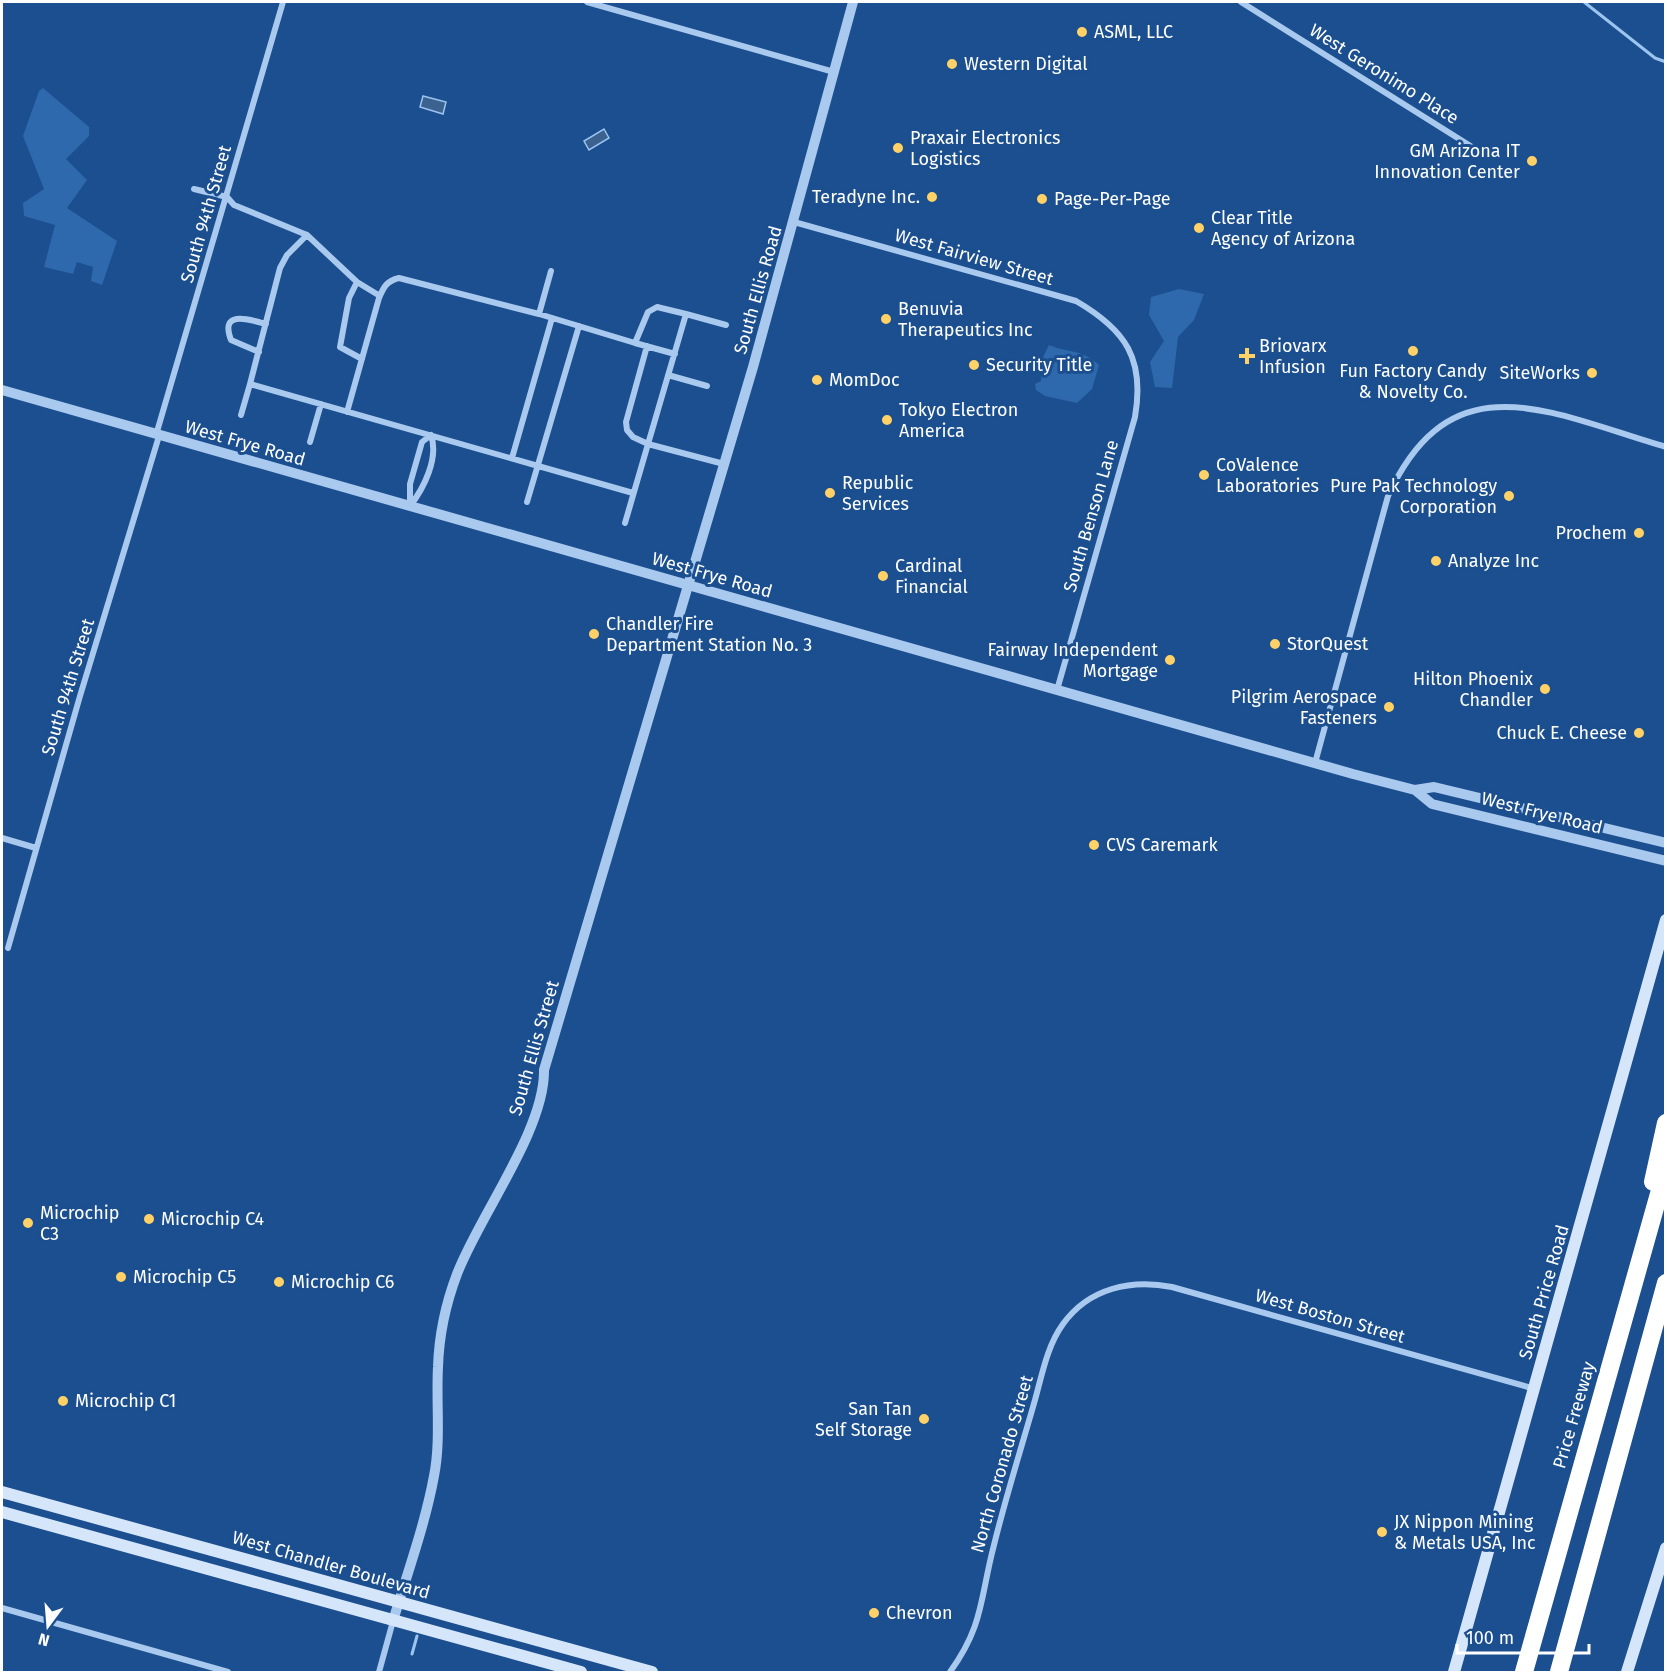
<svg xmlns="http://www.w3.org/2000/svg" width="1667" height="1674" viewBox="0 0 1667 1674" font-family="'Fira Sans',sans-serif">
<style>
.green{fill:#2e69ad}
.water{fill:#3c6290;stroke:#9cc4f0;stroke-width:1.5}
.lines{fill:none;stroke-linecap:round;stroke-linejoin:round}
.stream{stroke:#9cc4f0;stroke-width:3}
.minor{stroke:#a9c9ee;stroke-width:6}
.tertiary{stroke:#a9c9ee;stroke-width:10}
.secondary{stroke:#d6e6fa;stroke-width:12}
.motorway{stroke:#fff;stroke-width:18}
.poi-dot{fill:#ffd166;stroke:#1b4f8f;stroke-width:2}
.labels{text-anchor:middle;stroke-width:6;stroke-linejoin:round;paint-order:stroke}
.poi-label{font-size:18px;fill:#fff;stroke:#1b4f8f;text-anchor:start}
.street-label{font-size:18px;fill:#fff;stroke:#1b4f8f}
</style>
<rect width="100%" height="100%" fill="#1b4f8f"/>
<path class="green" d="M 43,88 L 89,127 L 89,136 L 66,159 L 87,180 L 67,208 L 117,241 L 102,285 L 91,281 L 93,267 L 77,262 L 73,274 L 44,267 L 55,225 L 24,216 L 23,203 L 44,189 L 23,136 L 39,91 Z
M 1179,289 L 1204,294 L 1194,320 L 1178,337 L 1172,388 L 1155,387 L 1150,362 L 1164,341 L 1149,315 L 1151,297 Z
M 1049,345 C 1071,354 1080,348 1099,365 L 1092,389 L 1077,403 L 1045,396 L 1036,390 L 1035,384 L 1041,381 L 1043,357 Z"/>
<path class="water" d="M 423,96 L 446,102 L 443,114 L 420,107 Z
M 604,129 L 609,138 L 589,150 L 584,141 Z"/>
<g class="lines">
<path class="stream" d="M 1584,2 L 1655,58 L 1666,62
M 412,1654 L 417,1636"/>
<path class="minor" d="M 587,2 L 834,72
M 1241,2 L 1480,152
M 194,189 L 227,197 L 234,205 L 307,235 L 287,255 L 280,268 L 250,384 L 633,493
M 794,222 L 1076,301 C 1126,330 1145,359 1135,417 L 1057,690
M 307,235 L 357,282
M 539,314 L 551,271
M 686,314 L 726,325
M 647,346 L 626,422 L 627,430 L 633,437 L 648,444 L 686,314 L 657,307 L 648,312 L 635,343 L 675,354
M 259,352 L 231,340 C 219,309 251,320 266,324
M 362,359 L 340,347 L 349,298 L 357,282 L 380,296
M 668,375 L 707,386
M 347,412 L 379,298 C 384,286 387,281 399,278 L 539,314 L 635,343
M 241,415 L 250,384
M 156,435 L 283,2
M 431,435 C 439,458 424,488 410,506 L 410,484 L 422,442 Z
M 310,442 L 321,404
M 512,458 L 552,318
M 527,502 L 579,326
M 625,523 L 648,444 L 724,464
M 1315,763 L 1388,496 C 1452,357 1552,414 1666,447
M 2,838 L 36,848
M 8,948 L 80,696 L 159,436
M 2,1608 L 228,1672
M 379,1672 L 393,1621
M 950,1672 C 984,1625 980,1598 994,1545 C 1006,1496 1021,1449 1035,1400 C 1042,1375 1047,1346 1063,1324 C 1089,1288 1131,1279 1172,1287 L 1535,1389"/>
<path class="tertiary" d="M 2,390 L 1353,774 L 1415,790 L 1434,787 L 1666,843
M 1415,790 L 1432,804 L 1666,861
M 393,1621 C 407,1574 425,1525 434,1476 C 441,1441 436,1403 438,1367 C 439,1336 446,1303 457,1274 C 479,1216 545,1130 544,1070 L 753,367 L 853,2"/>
<path class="secondary" d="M 2,1492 L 652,1672
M 2,1512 L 581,1672
M 1454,1672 L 1666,920
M 1627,1672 L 1666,1548"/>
<path class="motorway" d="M 1653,1182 L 1666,1123
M 1524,1672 L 1666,1169
M 1559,1672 L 1666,1283"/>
</g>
<g class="poi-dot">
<circle cx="1082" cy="32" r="6"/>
<circle cx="952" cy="64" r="6"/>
<circle cx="898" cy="148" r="6"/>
<circle cx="1532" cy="161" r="6"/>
<circle cx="932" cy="197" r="6"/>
<circle cx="1042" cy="199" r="6"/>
<circle cx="1199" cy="228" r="6"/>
<circle cx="886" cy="319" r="6"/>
<circle cx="1413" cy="351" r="6"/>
<path d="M1244 347h6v6h6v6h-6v6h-6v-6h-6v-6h6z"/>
<circle cx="974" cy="365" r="6"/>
<circle cx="1592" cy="373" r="6"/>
<circle cx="817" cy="380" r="6"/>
<circle cx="887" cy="420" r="6"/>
<circle cx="1204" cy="475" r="6"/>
<circle cx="830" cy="493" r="6"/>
<circle cx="1509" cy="496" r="6"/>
<circle cx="1639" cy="533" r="6"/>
<circle cx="1436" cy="561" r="6"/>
<circle cx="883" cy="576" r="6"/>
<circle cx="594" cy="634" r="6"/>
<circle cx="1275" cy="644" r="6"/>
<circle cx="1170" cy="660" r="6"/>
<circle cx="1545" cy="689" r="6"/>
<circle cx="1389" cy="707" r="6"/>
<circle cx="1639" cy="733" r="6"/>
<circle cx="1094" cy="845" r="6"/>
<circle cx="149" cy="1219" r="6"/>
<circle cx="28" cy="1223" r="6"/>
<circle cx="121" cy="1277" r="6"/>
<circle cx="279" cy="1282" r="6"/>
<circle cx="63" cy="1401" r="6"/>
<circle cx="924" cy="1419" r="6"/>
<circle cx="1382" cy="1532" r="6"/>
<circle cx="874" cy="1613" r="6"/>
</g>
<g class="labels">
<g class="poi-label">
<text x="1094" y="38">ASML, LLC</text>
<text x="964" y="70">Western Digital</text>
<text x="910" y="144">Praxair Electronics<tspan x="910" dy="21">Logistics</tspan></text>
<text x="1520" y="157" text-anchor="end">GM Arizona IT<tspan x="1520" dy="21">Innovation Center</tspan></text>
<text x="920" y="203" text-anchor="end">Teradyne Inc.</text>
<text x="1054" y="205">Page-Per-Page</text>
<text x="1211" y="224">Clear Title<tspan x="1211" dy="21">Agency of Arizona</tspan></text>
<text x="898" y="315">Benuvia<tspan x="898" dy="21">Therapeutics Inc</tspan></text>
<text x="1259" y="352">Briovarx<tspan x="1259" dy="21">Infusion</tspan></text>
<text x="986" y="371">Security Title</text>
<text x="1413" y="377" text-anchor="middle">Fun Factory Candy<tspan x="1413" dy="21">&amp; Novelty Co.</tspan></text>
<text x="1580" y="379" text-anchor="end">SiteWorks</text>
<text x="829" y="386">MomDoc</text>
<text x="899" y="416">Tokyo Electron<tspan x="899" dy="21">America</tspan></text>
<text x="1216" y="471">CoValence<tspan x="1216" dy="21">Laboratories</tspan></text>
<text x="842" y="489">Republic<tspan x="842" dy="21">Services</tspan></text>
<text x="1497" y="492" text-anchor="end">Pure Pak Technology<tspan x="1497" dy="21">Corporation</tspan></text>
<text x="1627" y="539" text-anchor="end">Prochem</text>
<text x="1448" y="567">Analyze Inc</text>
<text x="895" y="572">Cardinal<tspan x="895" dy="21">Financial</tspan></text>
<text x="606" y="630">Chandler Fire<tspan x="606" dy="21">Department Station No. 3</tspan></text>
<text x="1287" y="650">StorQuest</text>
<text x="1158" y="656" text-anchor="end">Fairway Independent<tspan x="1158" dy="21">Mortgage</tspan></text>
<text x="1533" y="685" text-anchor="end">Hilton Phoenix<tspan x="1533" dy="21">Chandler</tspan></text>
<text x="1377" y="703" text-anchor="end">Pilgrim Aerospace<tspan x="1377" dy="21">Fasteners</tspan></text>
<text x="1627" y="739" text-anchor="end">Chuck E. Cheese</text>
<text x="1106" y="851">CVS Caremark</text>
<text x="40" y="1219">Microchip<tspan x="40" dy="21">C3</tspan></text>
<text x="161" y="1225">Microchip C4</text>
<text x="133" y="1283">Microchip C5</text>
<text x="291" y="1288">Microchip C6</text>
<text x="75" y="1407">Microchip C1</text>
<text x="912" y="1415" text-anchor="end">San Tan<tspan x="912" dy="21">Self Storage</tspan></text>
<text x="1394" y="1528">JX Nippon Mining<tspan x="1394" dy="21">&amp; Metals USA, Inc</tspan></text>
<text x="886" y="1619">Chevron</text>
</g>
<g class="street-label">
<text transform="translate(1384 74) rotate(32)" y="6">West Geronimo Place</text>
<text transform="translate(206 214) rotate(-74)" y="6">South 94th Street</text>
<text transform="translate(974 257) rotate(16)" y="6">West Fairview Street</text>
<text transform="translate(758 290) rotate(-74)" y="6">South Ellis Road</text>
<text transform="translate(245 443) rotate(16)" y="6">West Frye Road</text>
<text transform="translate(1091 516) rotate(-74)" y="6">South Benson Lane</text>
<text transform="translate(712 575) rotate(16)" y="6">West Frye Road</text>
<text transform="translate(68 687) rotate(-73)" y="6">South 94th Street</text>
<text transform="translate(1542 813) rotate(14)" y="6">West Frye Road</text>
<text transform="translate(534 1048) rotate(-74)" y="6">South Ellis Street</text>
<text transform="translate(1544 1292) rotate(-74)" y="6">South Price Road</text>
<text transform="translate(1330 1316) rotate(16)" y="6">West Boston Street</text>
<text transform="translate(1574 1415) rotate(-74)" y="6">Price Freeway</text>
<text transform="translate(1002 1464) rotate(-74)" y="6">North Coronado Street</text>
<text transform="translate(331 1565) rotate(16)" y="6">West Chandler Boulevard</text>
</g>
</g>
<rect width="1667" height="1674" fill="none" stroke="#ffffff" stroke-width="6"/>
<g transform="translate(48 1626) rotate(196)" stroke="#1b4f8f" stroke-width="4.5" paint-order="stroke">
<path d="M0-4.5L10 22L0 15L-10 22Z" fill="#ffffff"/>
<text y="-9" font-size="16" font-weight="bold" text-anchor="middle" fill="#ffffff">N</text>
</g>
<path d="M1457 1644v9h132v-9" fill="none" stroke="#ffffff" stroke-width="3"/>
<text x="1466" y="1644" font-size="18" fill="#ffffff" stroke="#1b4f8f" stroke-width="4.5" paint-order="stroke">100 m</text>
</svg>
